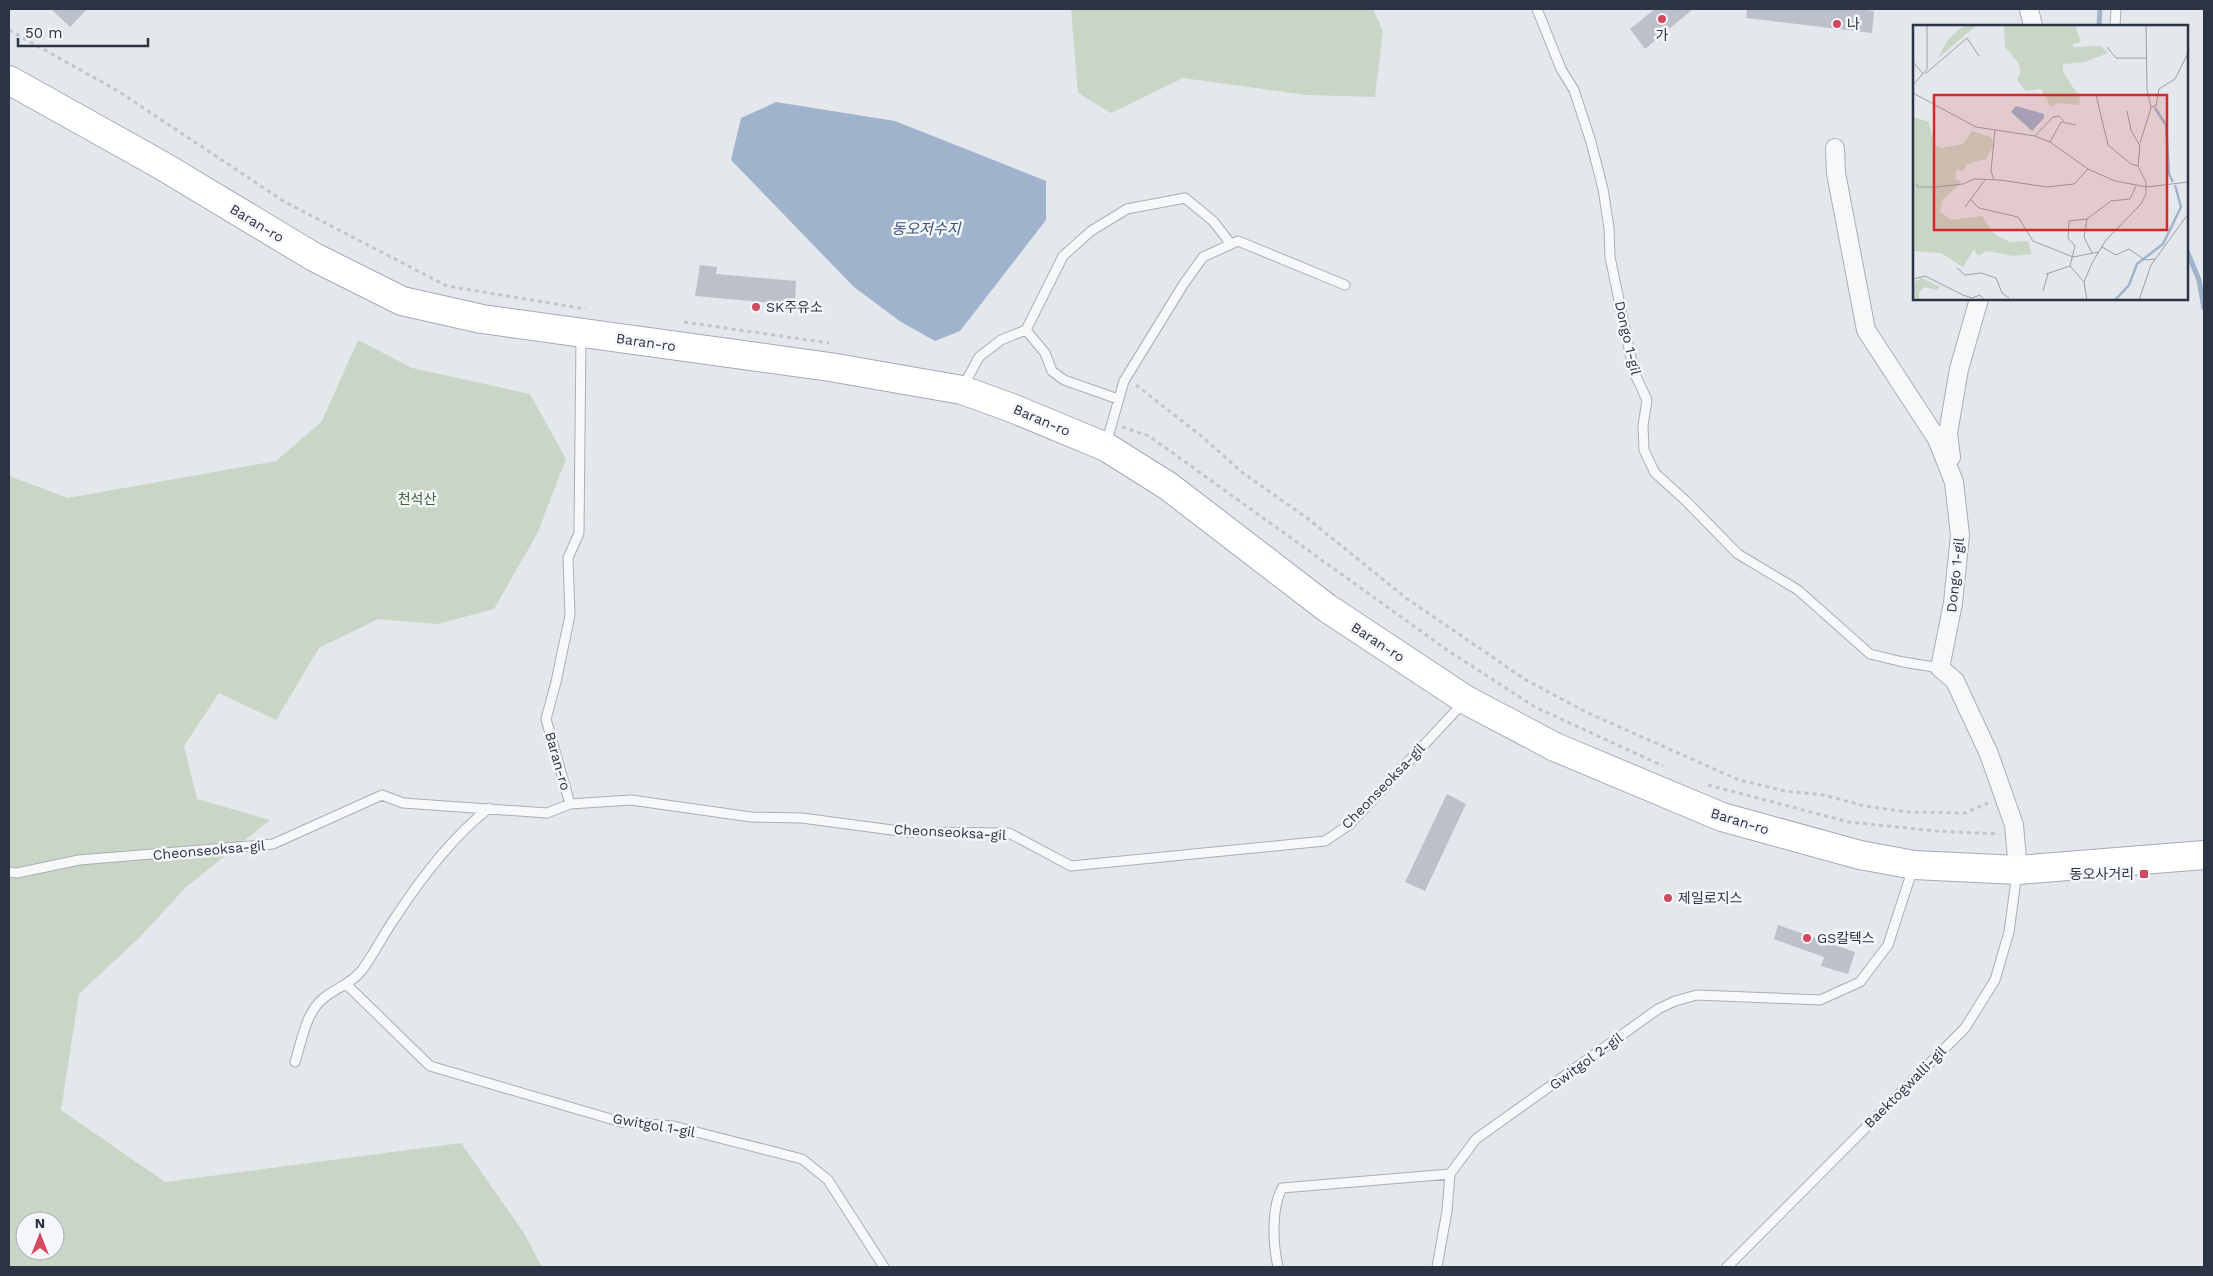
<svg xmlns="http://www.w3.org/2000/svg" width="2213" height="1276" viewBox="0 0 2213 1276" font-family="'Work Sans','Noto Sans KR',sans-serif">
<style>
.green{fill:#c9d6c5;fill-rule:evenodd}
.water{fill:#9fb4cc}
.lines{fill:none;stroke-linecap:round;stroke-linejoin:round}
.stream{stroke:#9fb4cc;stroke-width:5}
.building{fill:#bbc0ca}
.lane-casing{stroke:#a9aeb7;stroke-width:11}
.street-casing{stroke:#a9aeb7;stroke-width:20}
.primary-casing{stroke:#a3abb8;stroke-width:30}
.path{stroke:#c2c5cb;stroke-width:3;stroke-dasharray:4 4;stroke-linecap:butt}
.lane{stroke:#f7f8fa;stroke-width:9}
.street{stroke:#f7f8fa;stroke-width:18}
.primary{stroke:#fff;stroke-width:28}
.poi-dot{fill:#d1495b;stroke:#f4f6f9;stroke-width:2}
.labels{text-anchor:middle;stroke-width:5;stroke-linejoin:round;paint-order:stroke}
.poi-label{font-size:14px;fill:#2b3445;stroke:#f4f6f9;text-anchor:start}
.street-label{font-size:14px;fill:#2b3445;stroke:#f4f6f9}
.park-label{font-size:14px;fill:#3f6138;stroke:#f4f6f9}
.water-label{font-size:15px;font-style:italic;fill:#34527a;stroke:#f4f6f9}
.inset-river{fill:none;stroke:#9fb4cc;stroke-width:2.5}
.inset-road{fill:none;stroke:#9a9fa9;stroke-width:1}
.view{fill:#d62828;fill-opacity:0.15;stroke:#d62828;stroke-width:2.5}
.inset-edge{fill:none;stroke:#2b3445;stroke-width:2.5}
</style>
<rect width="100%" height="100%" fill="#e4e7ec"/>
<path class="green" d="M 1071,9 L 1373,9 L 1383,31 L 1375,97 L 1307,95 L 1183,78 L 1111,113 L 1078,93 Z
M 358,340 L 412,368 L 530,394 L 566,459 L 537,534 L 494,609 L 438,624 L 378,619 L 319,648 L 276,720 L 219,693 L 184,746 L 197,799 L 270,820 L 186,887 L 140,937 L 79,994 L 61,1110 L 165,1182 L 461,1143 L 524,1233 L 542,1267 L 9,1267 L 9,476 L 68,498 L 276,461 L 322,421 ZM 25,1221 L 55,1221 L 55,1251 L 25,1251 Z"/>
<path class="water" d="M 776,102 L 895,121 L 1046,181 L 1046,220 L 960,331 L 935,341 L 901,322 L 854,287 L 731,160 L 741,118 Z"/>
<g class="lines">
<path class="stream" d="M 2099,26 L 2100,9
M 2187,251 L 2199,280 L 2204,308"/>
</g>
<path class="building" d="M 51,9 L 87,9 L 70,27 Z
M 1655,9 L 1693,9 L 1645,49 L 1630,29 Z
M 1747,9 L 1859,9 L 1874,11 L 1872,33 L 1746,18 Z
M 700,265 L 717,267 L 716,274 L 796,281 L 795,305 L 695,296 Z
M 1447,794 L 1466,804 L 1425,891 L 1405,882 Z
M 1778,925 L 1855,952 L 1848,974 L 1821,966 L 1824,957 L 1774,939 Z"/>
<g class="lines">
<defs>
<path id="lane" d="M 1537,9 L 1561,69 L 1574,90 L 1591,142 L 1603,189 L 1609,228 L 1610,257 L 1634,372 L 1647,400 L 1643,426 L 1644,450 L 1655,473 L 1685,500 L 1738,554 L 1798,590 L 1870,654 L 1903,662 L 1940,668
M 2115,26 L 2116,9
M 1026,330 L 1045,353 L 1052,371 L 1064,380 L 1118,399
M 963,387 L 979,357 L 1001,340 L 1026,330 L 1063,256 L 1091,231 L 1127,209 L 1185,198 L 1213,221 L 1231,244
M 1106,444 L 1124,381 L 1183,285 L 1203,257 L 1238,241 L 1345,285
M 570,804 L 546,719 L 556,682 L 570,615 L 568,558 L 579,533 L 581,336
M 9,872 L 17,873 L 79,860 L 273,844 L 382,795 L 403,803 L 547,813 L 570,804 L 631,800 L 751,817 L 802,818 L 907,832 L 1009,833 L 1071,866 L 1325,841 L 1349,825 L 1464,702
M 347,985 L 430,1066 L 621,1122 L 673,1126 L 802,1159 L 828,1180 L 884,1267
M 295,1062 C 302,1040 306,1011 325,997 C 338,987 351,984 362,970 C 374,954 383,935 395,918 C 421,878 451,838 489,808
M 1278,1267 C 1273,1245 1271,1209 1282,1188 L 1450,1174 L 1476,1139 L 1658,1009 L 1675,1001 L 1697,995 L 1820,1000 L 1860,982 L 1888,945 L 1913,868
M 1437,1267 L 1447,1211 L 1450,1174
M 1727,1267 L 1965,1028 L 1995,980 L 2009,932 L 2017,873"/>
<path id="street" d="M 2029,9 L 2033,26
M 1835,148 L 1836,173 L 1866,330 L 1937,439 L 1954,482 L 1960,535 L 1953,603 L 1940,668 L 1955,681 L 1989,754 L 2014,825 L 2018,870
M 1951,457 L 1948,433 L 1959,369 L 1979,299"/>
<path id="primary" d="M 9,80 L 161,165 L 314,257 L 402,301 L 482,319 L 830,367 L 962,390 L 1012,408 L 1106,447 L 1168,486 L 1327,608 L 1466,700 L 1555,747 L 1722,817 L 1860,855 L 1914,865 L 2018,870 L 2204,855"/>
</defs>
<use href="#lane" class="lane-casing"/>
<use href="#street" class="street-casing"/>
<use href="#primary" class="primary-casing"/>
<path class="path" d="M 9,30 L 118,91 L 285,202 L 447,286 L 586,309
M 684,322 L 829,343
M 1136,385 L 1200,435 L 1243,473 L 1307,518 L 1406,598 L 1526,680 L 1586,712 L 1739,780 L 1785,791 L 1824,795 L 1865,806 L 1907,812 L 1965,813 L 1988,803
M 1122,427 L 1149,436 L 1447,650 L 1535,707 L 1663,766
M 1708,785 L 1849,822 L 1936,831 L 1999,834"/>
<use href="#lane" class="lane"/>
<use href="#street" class="street"/>
<use href="#primary" class="primary"/>
</g>
<g class="poi-dot">
<circle cx="1662" cy="19" r="5"/>
<circle cx="1837" cy="24" r="5"/>
<circle cx="756" cy="307" r="5"/>
<rect x="2139" y="869" width="10" height="10" rx="2.5"/>
<circle cx="1668" cy="898" r="5"/>
<circle cx="1807" cy="938" r="5"/>
</g>
<g class="labels">
<g class="poi-label">
<text x="1847" y="29">나</text>
<text x="1662" y="40" text-anchor="middle">가</text>
<text x="766" y="312">SK주유소</text>
<text x="2134" y="879" text-anchor="end">동오사거리</text>
<text x="1678" y="903">제일로지스</text>
<text x="1817" y="943">GS칼텍스</text>
</g>
<g class="street-label">
<text transform="translate(257 223) rotate(31)" y="5">Baran-ro</text>
<text transform="translate(1628 338) rotate(77)" y="5">Dongo 1-gil</text>
<text transform="translate(646 342) rotate(8)" y="5">Baran-ro</text>
<text transform="translate(1042 420) rotate(23)" y="5">Baran-ro</text>
<text transform="translate(1955 575) rotate(-84)" y="5">Dongo 1-gil</text>
<text transform="translate(1378 642) rotate(33)" y="5">Baran-ro</text>
<text transform="translate(558 761) rotate(74)" y="5">Baran-ro</text>
<text transform="translate(1383 786) rotate(-46)" y="5">Cheonseoksa-gil</text>
<text transform="translate(1740 821) rotate(17)" y="5">Baran-ro</text>
<text transform="translate(950 832) rotate(3)" y="5">Cheonseoksa-gil</text>
<text transform="translate(209 850) rotate(-5)" y="5">Cheonseoksa-gil</text>
<text transform="translate(1586 1061) rotate(-36)" y="5">Gwitgol 2-gil</text>
<text transform="translate(1905 1087) rotate(-45)" y="5">Baektogwalli-gil</text>
<text transform="translate(654 1125) rotate(10)" y="5">Gwitgol 1-gil</text>
</g>
<g class="park-label">
<text x="417" y="504">천석산</text>
</g>
<g class="water-label">
<text x="926" y="234">동오저수지</text>
</g>
</g>
<g transform="translate(1913 25)">
<rect width="275" height="275" fill="#e4e7ec"/>
<path d="M 51,0 L 64,0 L 25,33 L 34,16 ZM 91,0 L 162,0 L 168,17 L 160,19 L 160,22 L 188,21 L 195,28 L 172,37 L 150,39 L 150,47 L 167,73 L 166,80 L 146,78 L 138,82 L 128,64 L 113,66 L 104,55 L 108,46 L 104,36 L 92,22 ZM 0,92 L 16,97 L 21,120 L 28,123 L 50,119 L 59,106 L 77,112 L 81,119 L 73,134 L 54,139 L 50,146 L 44,144 L 42,154 L 49,157 L 29,175 L 27,187 L 38,195 L 69,191 L 81,209 L 97,217 L 115,216 L 119,229 L 100,231 L 73,226 L 65,231 L 61,224 L 50,242 L 28,228 L 0,226 ZM 9,253 L 27,262 L 24,265 L 11,262 L 6,268 L 6,275 L 0,275 L 0,257 Z" fill="#c9d6c5"/>
<path d="M 103,81 L 131,89 L 131,93 L 119,106 L 98,87 Z" fill="#9fb4cc"/>
<path class="inset-river" d="M 242,83 L 253,100 L 256,149 L 260,157M 202,275 L 216,260 L 224,239 L 250,219 L 268,182 L 262,160"/>
<path class="inset-road" d="M 194,22 L 203,33 L 233,33M 0,37 L 10,49M 12,49 L 54,13 L 66,31M 0,60 L 14,44 L 14,0M 0,68 L 63,102 L 122,111 L 137,117 L 175,144 L 202,156 L 234,162 L 275,157M 183,70 L 195,120 L 218,139 L 225,141M 238,82 L 243,81 L 246,64 L 262,54 L 275,28M 122,111 L 140,92 L 146,91 L 151,96M 137,117 L 148,97 L 163,100M 227,118 L 238,83 L 234,64 L 233,0M 81,155 L 78,146 L 82,105M 4,159 L 4,162 L 23,162 L 50,159 L 61,154 L 87,155 L 134,162 L 161,159 L 175,144M 57,174 L 66,183 L 105,192 L 120,216 L 160,232 L 186,227M 52,182 L 72,155M 174,194 L 171,212 L 179,228M 189,222 L 203,230 L 216,224 L 232,235 L 242,234M 157,241 L 171,257M 44,243 L 52,250 L 68,248 L 83,253 L 89,268 L 96,273M 133,249 L 157,241 L 162,221 L 155,213 L 156,196 L 174,194 L 198,176 L 217,174 L 223,161M 0,254 L 12,251 L 50,270 L 59,273 L 67,270 L 71,275M 130,266 L 135,249M 174,275 L 171,257 L 179,238 L 193,215 L 228,179 L 233,169 L 233,157 L 225,141 L 227,121 L 218,105 L 214,86M 226,275 L 238,240 L 275,189"/>
<path class="view" d="M 21,70 L 254,70 L 254,205 L 21,205 Z"/>
<rect width="275" height="275" class="inset-edge"/>
</g>
<rect width="2213" height="1276" fill="none" stroke="#2b3445" stroke-width="20"/>
<g transform="translate(40 1236)"><circle r="24" fill="#f4f6f9" stroke="#a4a8b1"/>
<path d="M0-4L9 19L0 12L-9 19Z" fill="#d1495b"/>
<text y="-8" font-size="14" font-weight="bold" text-anchor="middle" fill="#2b3445">N</text>
</g>
<path d="M18 38v8h130v-8" fill="none" stroke="#2b3445" stroke-width="2.5"/>
<text x="25" y="38" font-size="15" fill="#2b3445" stroke="#f4f6f9" stroke-width="4" paint-order="stroke">50 m</text>
</svg>
